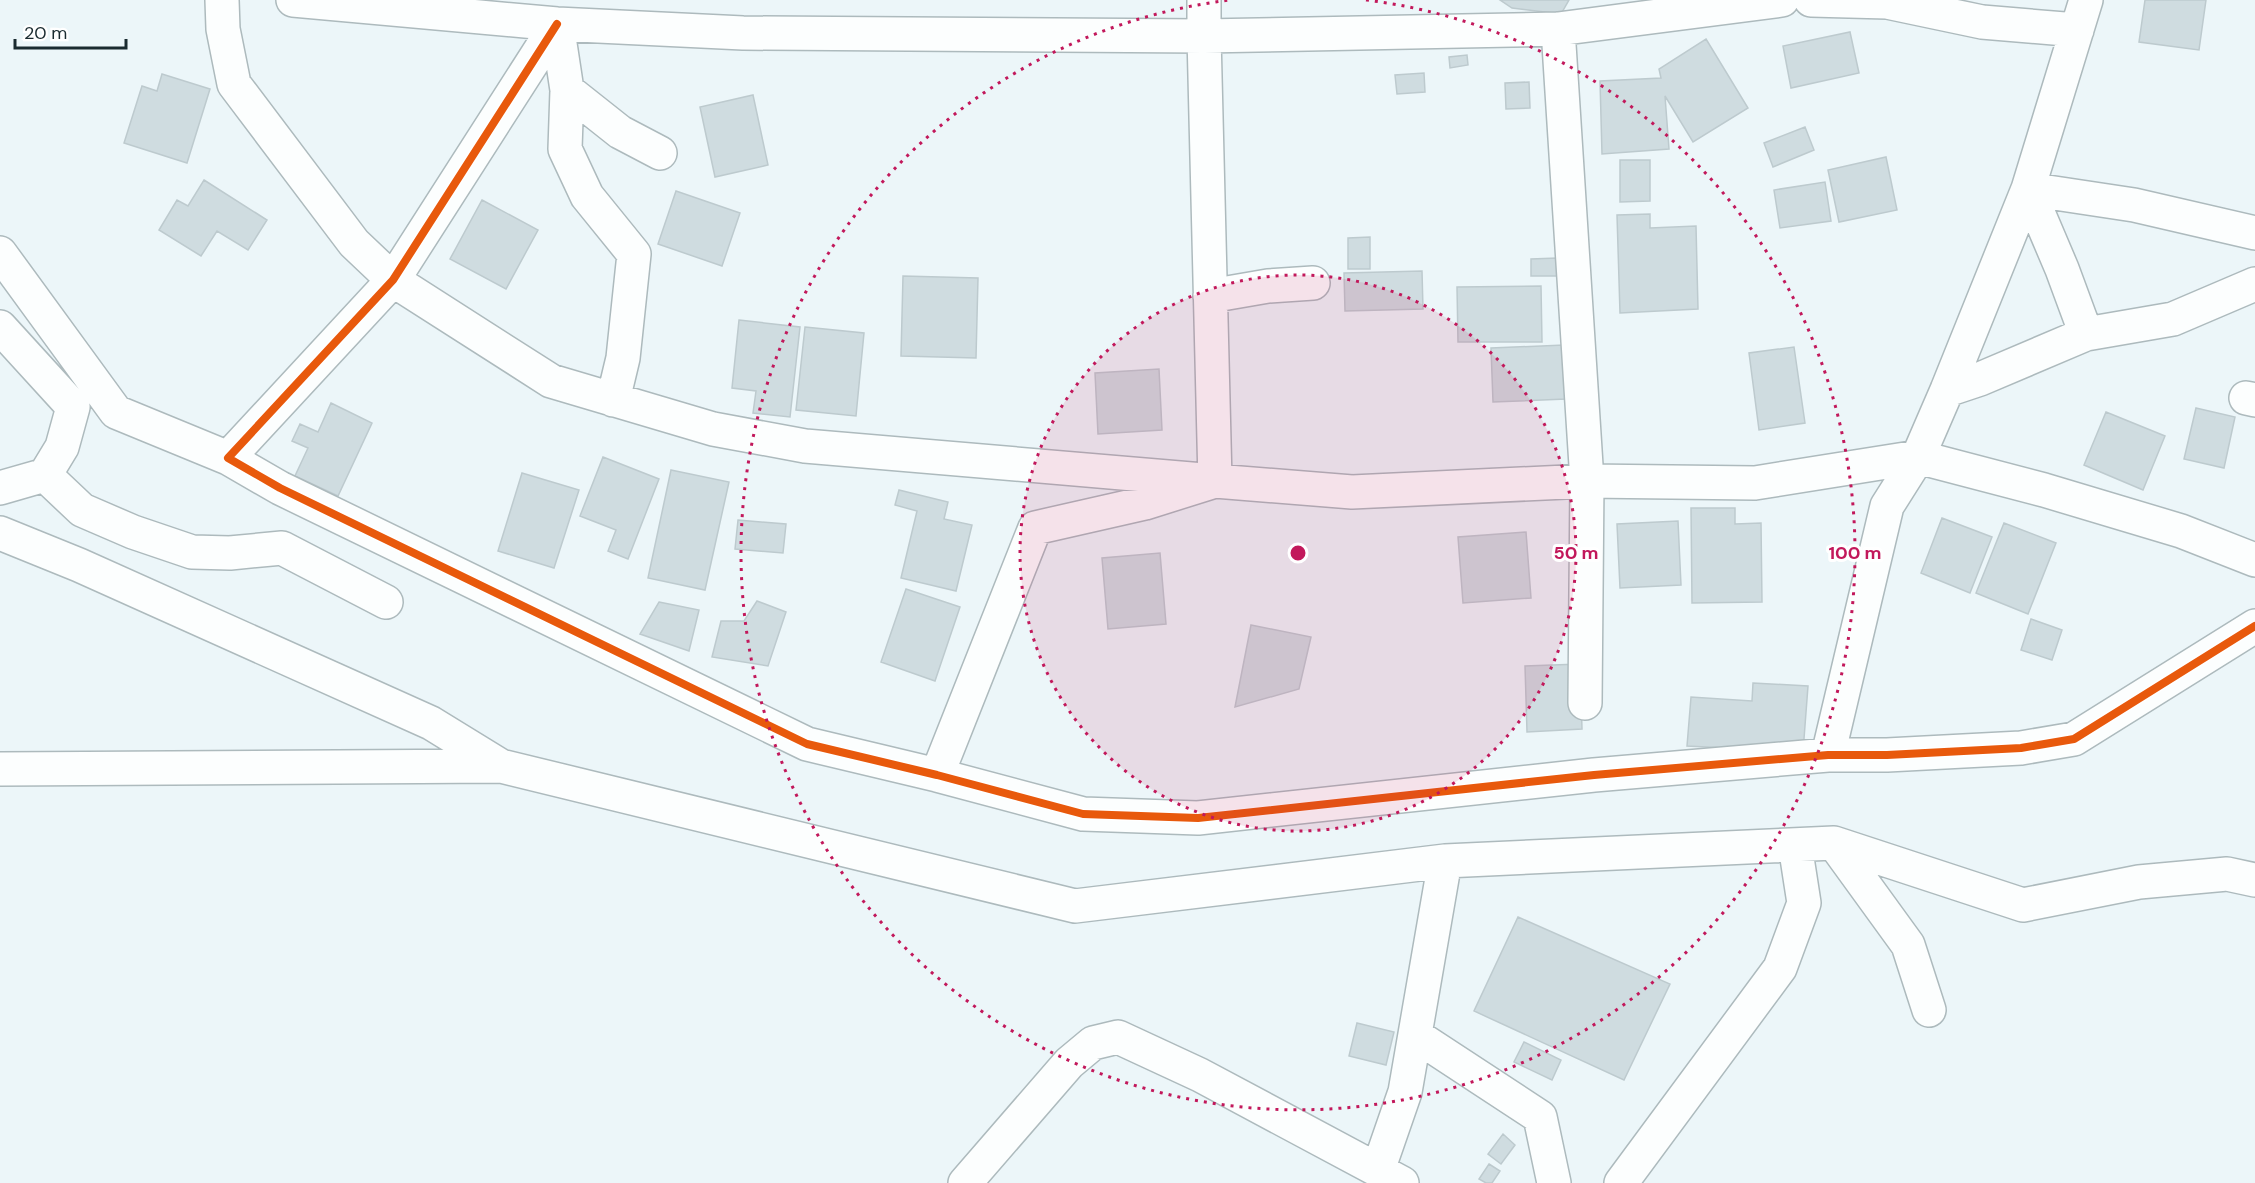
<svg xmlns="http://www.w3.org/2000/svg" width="2255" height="1183" viewBox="0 0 2255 1183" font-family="'DM Sans',sans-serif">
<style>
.building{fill:#cfdce0;stroke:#bdcace;stroke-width:1.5}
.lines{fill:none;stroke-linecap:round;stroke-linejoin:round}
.minor-casing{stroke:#adbabd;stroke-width:36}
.minor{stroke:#fcfefe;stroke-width:33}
.cycleway-casing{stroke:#fff;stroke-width:11}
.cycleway{stroke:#e8590c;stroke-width:8}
.ring{fill:none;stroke:#c2185b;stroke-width:3;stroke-dasharray:3 6}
.centre{fill:#c2185b;stroke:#fff;stroke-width:3}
.ring-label{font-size:18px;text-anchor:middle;font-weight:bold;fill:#c2185b;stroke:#fff;stroke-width:6;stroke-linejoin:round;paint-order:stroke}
</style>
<rect width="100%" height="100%" fill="#ecf6f9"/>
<path class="building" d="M 1500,0 L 1569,0 L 1561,14 L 1512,8 Z
M 2145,0 L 2206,0 L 2199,50 L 2139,42 Z
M 1850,32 L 1859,73 L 1791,88 L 1783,46 Z
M 1706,39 L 1748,108 L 1693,142 L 1665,96 L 1669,149 L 1602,154 L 1600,81 L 1661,78 L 1659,69 Z
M 1467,55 L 1468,65 L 1450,68 L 1449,57 Z
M 1424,73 L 1425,92 L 1397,94 L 1395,75 Z
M 162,74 L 210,89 L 187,163 L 124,143 L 142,86 L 157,91 Z
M 1529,82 L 1530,108 L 1506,109 L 1505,83 Z
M 753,95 L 768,165 L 715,177 L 700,107 Z
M 1805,127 L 1814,150 L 1773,167 L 1764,143 Z
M 1886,157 L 1897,210 L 1839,222 L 1828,170 Z
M 1620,160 L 1650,160 L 1650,201 L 1620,202 Z
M 204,180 L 267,220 L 248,250 L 217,231 L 201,256 L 159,230 L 177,200 L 188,206 Z
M 1825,182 L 1831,221 L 1780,228 L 1774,190 Z
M 676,191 L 740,213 L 722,266 L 658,244 Z
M 482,200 L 538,230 L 506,289 L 450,259 Z
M 1650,214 L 1650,228 L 1696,226 L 1698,309 L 1620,313 L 1617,215 Z
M 1370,237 L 1370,269 L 1348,269 L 1348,238 Z
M 1557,258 L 1557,276 L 1531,276 L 1531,259 Z
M 1422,271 L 1423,309 L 1345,311 L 1344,273 Z
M 903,276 L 978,278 L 976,358 L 901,356 Z
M 1541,286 L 1542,342 L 1458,342 L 1457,287 Z
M 739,320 L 800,327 L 790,417 L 753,413 L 756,391 L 732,388 Z
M 805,327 L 864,333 L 856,416 L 796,410 Z
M 1564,345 L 1566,399 L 1493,402 L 1491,348 Z
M 1794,347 L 1805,423 L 1759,430 L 1749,353 Z
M 1159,369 L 1162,430 L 1098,434 L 1095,373 Z
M 331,403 L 372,423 L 338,496 L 295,476 L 308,448 L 292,441 L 300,424 L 318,432 Z
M 2196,408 L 2235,417 L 2224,468 L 2184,459 Z
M 2106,412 L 2165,436 L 2143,490 L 2084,465 Z
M 603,457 L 659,479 L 628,559 L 608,551 L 616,530 L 580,516 Z
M 671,470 L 729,482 L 705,590 L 648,578 Z
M 522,473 L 579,490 L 554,568 L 498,551 Z
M 899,490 L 948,502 L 944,519 L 972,525 L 956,591 L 901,578 L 917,511 L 895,505 Z
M 1691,508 L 1735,508 L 1735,524 L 1761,523 L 1762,602 L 1692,603 Z
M 1942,518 L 1992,537 L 1970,593 L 1921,573 Z
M 738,520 L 786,524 L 783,553 L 735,549 Z
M 1678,521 L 1681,585 L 1620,588 L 1617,524 Z
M 2004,523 L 2056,543 L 2028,614 L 1976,593 Z
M 1526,532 L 1531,598 L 1463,603 L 1458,537 Z
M 1160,553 L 1166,624 L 1108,629 L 1102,558 Z
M 906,589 L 960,607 L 935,681 L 881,662 Z
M 757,601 L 786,612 L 768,666 L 712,657 L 721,621 L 744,621 Z
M 659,602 L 699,610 L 689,651 L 640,634 Z
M 2031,619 L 2062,630 L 2052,660 L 2021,650 Z
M 1251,625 L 1311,637 L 1299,689 L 1235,707 Z
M 1580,664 L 1582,729 L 1527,732 L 1525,666 Z
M 1753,683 L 1808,686 L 1803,752 L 1687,746 L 1691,697 L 1752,701 Z
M 1518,917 L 1670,984 L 1624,1080 L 1474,1011 Z
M 1357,1023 L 1394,1032 L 1386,1065 L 1349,1056 Z
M 1524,1042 L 1561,1060 L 1552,1080 L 1514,1062 Z
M 1503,1134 L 1515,1145 L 1501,1164 L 1488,1154 Z
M 1489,1164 L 1500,1171 L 1492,1183 L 1486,1183 L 1479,1179 Z"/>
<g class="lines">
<defs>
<path id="minor" d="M 222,0 L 223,29 L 234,84 L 354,243 L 393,280 L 551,381 L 713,429 L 805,446 L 1215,481 L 1204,36 L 1204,0
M 293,0 L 557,24 L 743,33 L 1204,36 L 1558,29 L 1782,0
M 1811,0 L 1887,2 L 1982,22 L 2077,30
M 557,24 L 393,280 L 228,458 L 280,488 L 807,744 L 937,775 L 1083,814 L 1198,818 L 1594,775 L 1828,755 L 1887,755 L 2021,748 L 2074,739 L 2255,626
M 557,24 L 567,90 L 620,132 L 660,153
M 1558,29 L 1587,481 L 1585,703
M 567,90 L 565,149 L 587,196 L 634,254 L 623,358 L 613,400
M 2028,189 L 2062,269 L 2086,334 L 2173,319 L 2255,284
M 2028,189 L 2134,205 L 2255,233
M 0,253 L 116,412 L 228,458
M 1210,296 L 1268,286 L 1313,283
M 0,327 L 73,407 L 62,447 L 45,475 L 0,488
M 1947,390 L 1980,379 L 2086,334
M 2246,398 L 2255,400
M 45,475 L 82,510 L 133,532 L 192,552 L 230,553 L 282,548 L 386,602
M 0,533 L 79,565 L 431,723 L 501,766
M 1828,755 L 1887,506 L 1918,457 L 1947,390 L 2028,189 L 2086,0
M 0,769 L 501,766 L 1075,906 L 1445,861 L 1834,843 L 2023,905 L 2139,882 L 2227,874 L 2255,880
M 937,775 L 1035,528 L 1145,503 L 1215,481 L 1352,492 L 1587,481 L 1755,483 L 1918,457 L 2044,490 L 2181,531 L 2255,560
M 1834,843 L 1908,945 L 1929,1010
M 1415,1035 L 1540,1117 L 1554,1183
M 1378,1170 L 1405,1092 L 1445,861
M 965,1183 L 1069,1063 L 1093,1043 L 1118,1037 L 1200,1075 L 1402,1183
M 1621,1183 L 1780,968 L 1804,903 L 1795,845"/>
</defs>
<use href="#minor" class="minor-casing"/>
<use href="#minor" class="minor"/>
<defs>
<path id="cycleway" d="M 557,24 L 393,280 L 228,458 L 280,488 L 807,744 L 937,775 L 1083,814 L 1198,818 L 1594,775 L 1828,755 L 1887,755 L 2021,748 L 2074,739 L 2255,626"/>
</defs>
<use href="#cycleway" class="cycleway-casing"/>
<use href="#cycleway" class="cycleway"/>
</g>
<circle cx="1298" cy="553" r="278" fill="#c2185b" fill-opacity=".12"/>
<g class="ring">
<circle cx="1298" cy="553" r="278"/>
<path d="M1366 0A557 557 0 1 1 1230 0"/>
</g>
<circle cx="1298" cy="553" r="9" class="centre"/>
<g class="ring-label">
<text x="1576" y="559">50 m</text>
<text x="1855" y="559">100 m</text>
</g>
<path d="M15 39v9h111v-9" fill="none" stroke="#1a2b30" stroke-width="3"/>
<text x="24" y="39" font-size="18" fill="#1a2b30" stroke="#ffffff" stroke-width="4.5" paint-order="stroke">20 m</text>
</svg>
